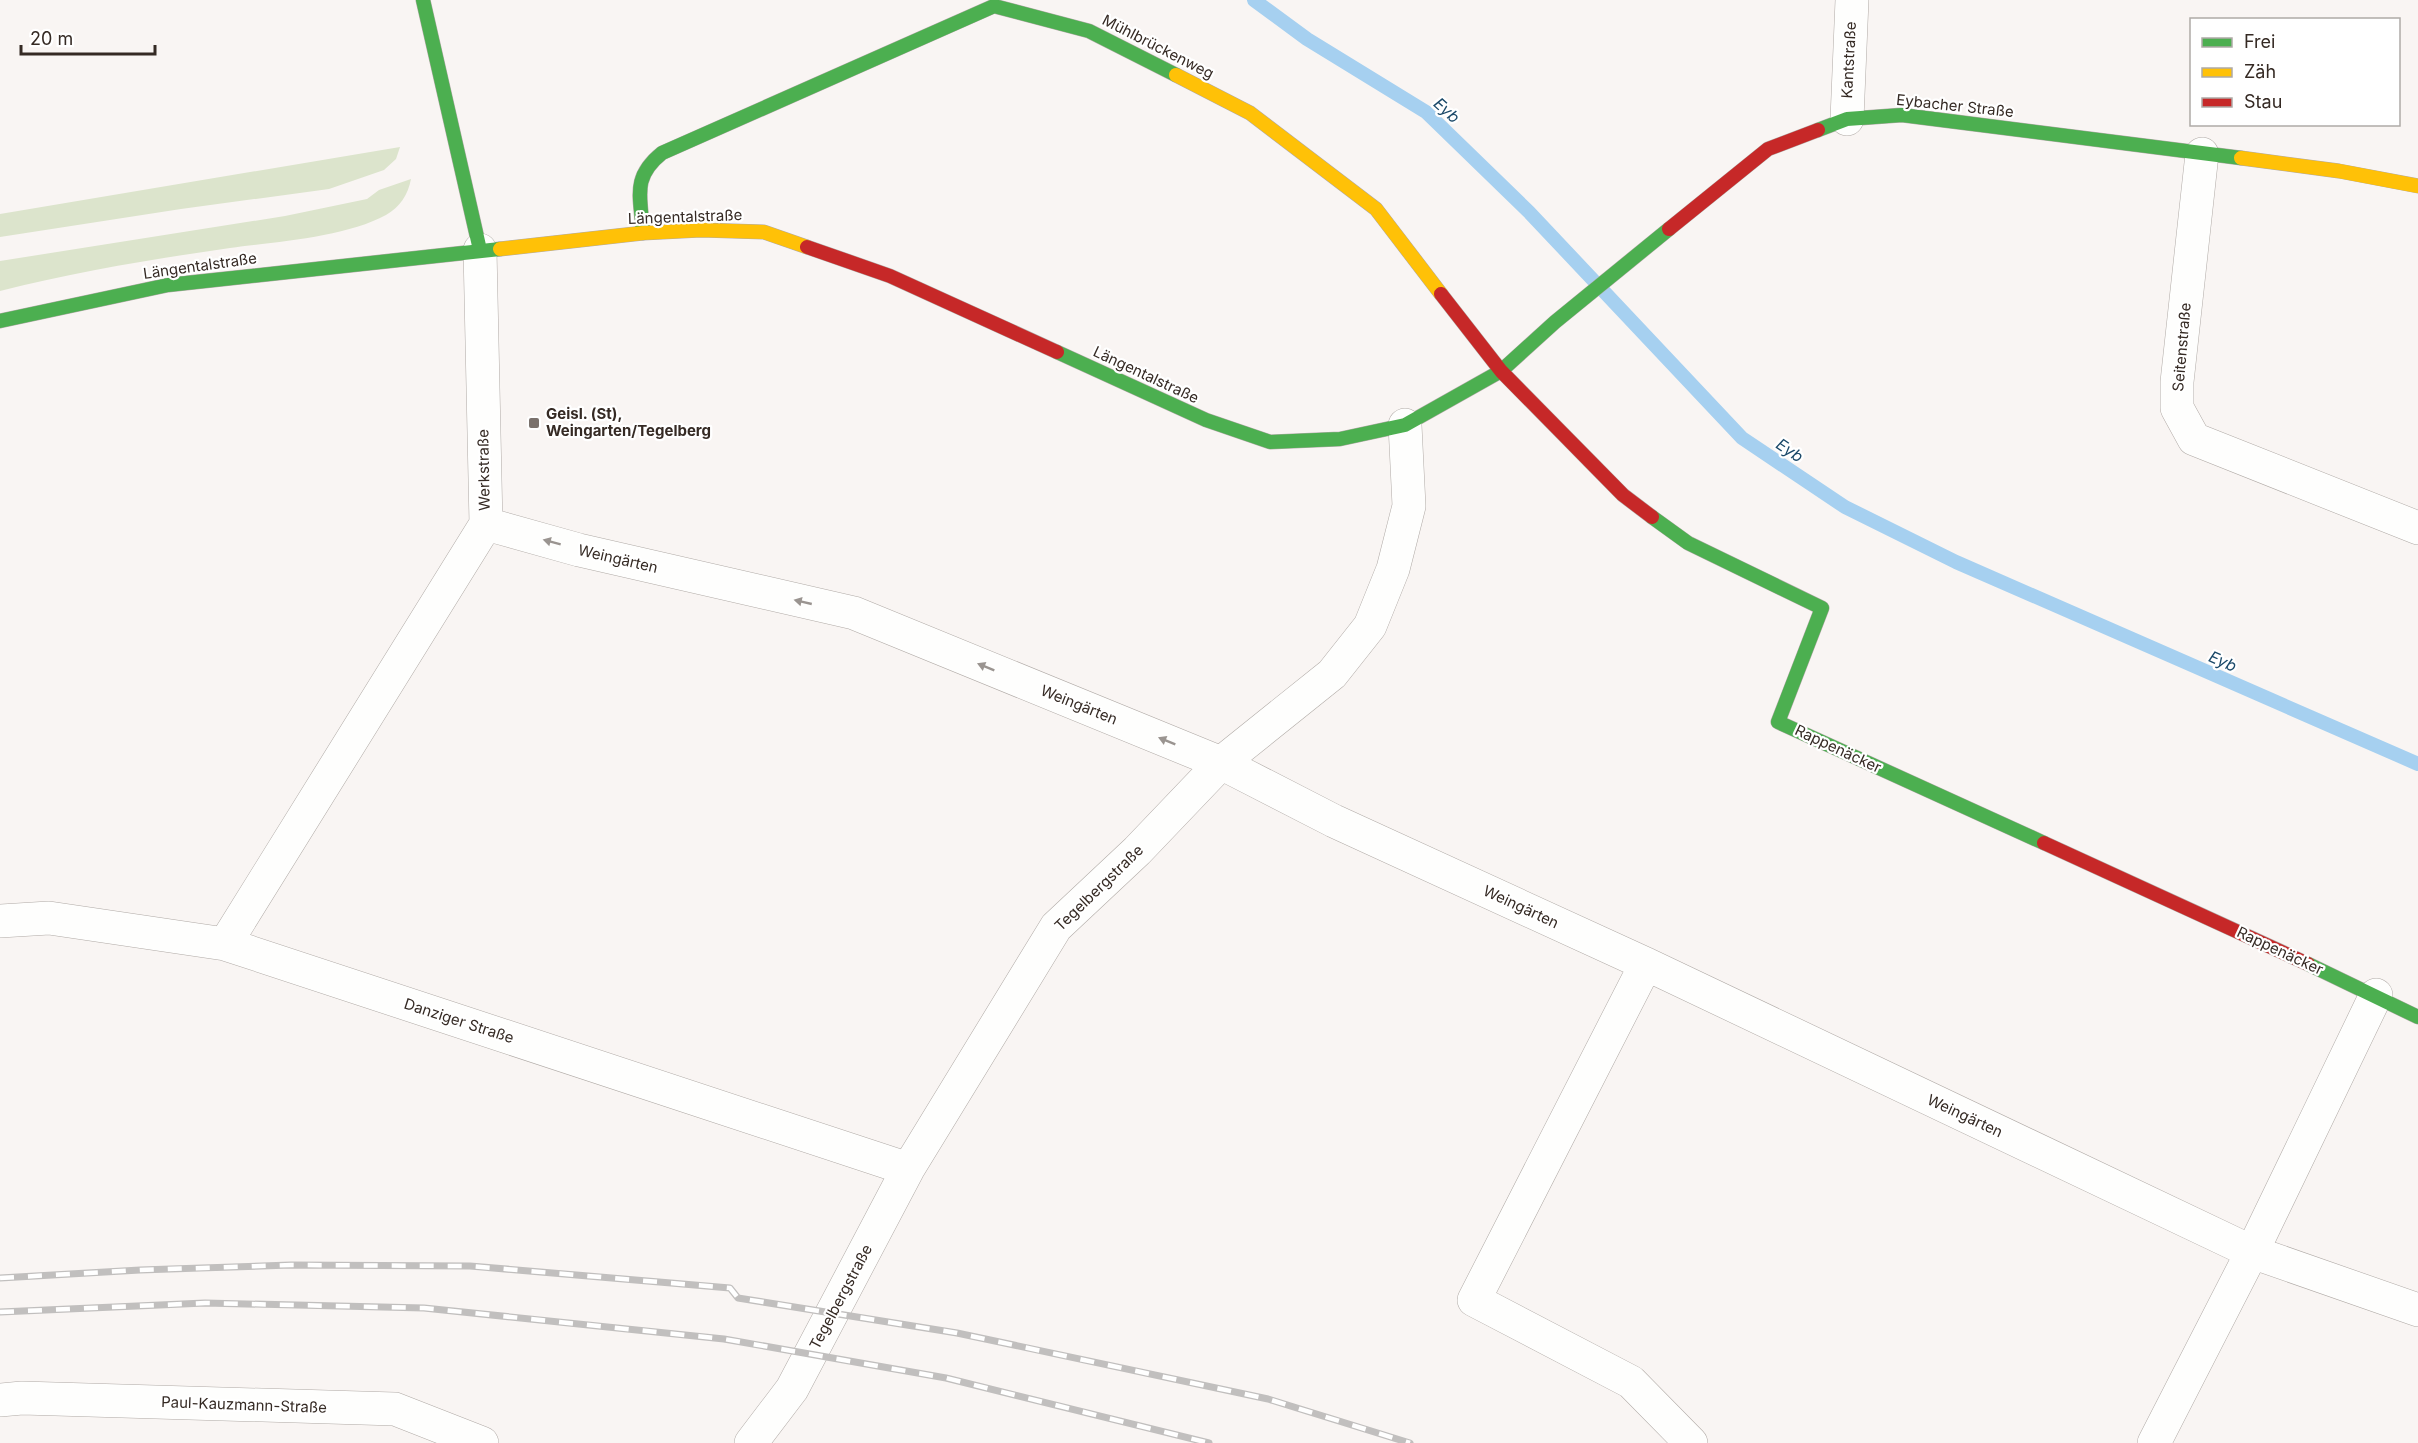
<svg xmlns="http://www.w3.org/2000/svg" width="2418" height="1443" viewBox="0 0 2418 1443" font-family="Inter,sans-serif">
<style>
.green{fill:#dce4cc}
.lines{fill:none;stroke-linecap:round;stroke-linejoin:round}
.stream{stroke:#a6d0f0;stroke-width:14}
.street-casing{stroke:#b0aaa6;stroke-width:34}
.fast-casing{stroke:#b0aaa6;stroke-width:15}
.slow-casing{stroke:#b0aaa6;stroke-width:15}
.jam-casing{stroke:#b0aaa6;stroke-width:15}
.street{stroke:#fefefd;stroke-width:33}
.fast{stroke:#4caf50;stroke-width:14}
.slow{stroke:#ffc107;stroke-width:14}
.jam{stroke:#c62828;stroke-width:14}
.rail-casing{stroke:#c1bfbe;stroke-width:7}
.rail{stroke:#fff;stroke-width:4.5;stroke-dasharray:14;stroke-linecap:butt}
.oneway{fill:#9a9490}
.poi-dot{fill:#7a716c;stroke:#fff;stroke-width:2}
.labels{text-anchor:middle;stroke-width:4.5;stroke-linejoin:round;paint-order:stroke}
.street-label{font-size:15px;fill:#352a24;stroke:#fff}
.poi-label{font-size:15px;font-weight:bold;fill:#352a24;stroke:#fff;text-anchor:start}
.water-label{font-size:16px;font-style:italic;fill:#1b4969;stroke:#fff}
</style>
<rect width="100%" height="100%" fill="#f9f5f3"/>
<path class="green" d="M 400,147 L 396,159 L 384,170 L 329,189 L 181,209 L 0,237 L 0,214 Z
M 411,179 C 408,195 400,207 386,215 C 346,237 275,242 230,248 C 153,259 75,272 0,291 L 0,261 L 285,216 L 367,199 L 379,190 Z"/>
<g class="lines">
<path class="stream" d="M 1254,0 L 1307,39 L 1426,112 L 1529,212 L 1742,438 L 1845,507 L 1956,562 L 2418,764"/>
<defs>
<path id="street" d="M 1847,119 L 1852,0
M 2202,154 L 2177,382 L 2177,408 L 2194,439 L 2418,528
M 486,524 L 579,550 L 854,613 L 1221,763 L 1334,821 L 1646,964 L 2252,1252 L 2418,1310
M 0,921 L 49,918 L 225,944 L 908,1169
M 225,944 L 486,524 L 480,250
M 1646,964 L 1474,1300 L 1631,1382 L 1691,1443
M 0,1400 L 22,1398 L 395,1409 L 482,1443
M 751,1443 L 792,1389 L 908,1169 L 1056,927 L 1137,851 L 1221,763 L 1332,674 L 1370,626 L 1393,569 L 1409,506 L 1405,425
M 2154,1443 L 2252,1252 L 2376,995"/>
<path id="fast" d="M 423,0 L 480,250
M 1818,130 L 1847,119 L 1902,115 L 2241,158
M 643,233 C 641,197 631,178 662,153 L 994,6 L 1089,31 L 1176,75
M 0,321 L 168,285 L 500,249
M 1057,352 L 1206,420 L 1270,442 L 1340,439 L 1405,425 L 1501,371 L 1555,322 L 1669,229
M 1652,517 L 1688,543 L 1822,608 L 1778,722 L 2044,843
M 2308,964 L 2418,1017"/>
<path id="slow" d="M 1176,75 L 1250,113 L 1376,209 L 1441,294
M 2241,158 L 2339,171 L 2418,186
M 500,249 L 643,233 L 701,230 L 764,232 L 807,247"/>
<path id="jam" d="M 1669,229 L 1768,149 L 1818,130
M 807,247 L 890,276 L 1057,352
M 1441,294 L 1501,371 L 1623,495 L 1652,517
M 2044,843 L 2308,964"/>
</defs>
<use href="#street" class="street-casing"/>
<use href="#fast" class="fast-casing"/>
<use href="#slow" class="slow-casing"/>
<use href="#jam" class="jam-casing"/>
<use href="#street" class="street"/>
<use href="#fast" class="fast"/>
<use href="#slow" class="slow"/>
<use href="#jam" class="jam"/>
<defs>
<path id="rail" d="M 0,1278 L 140,1270 L 291,1265 L 470,1266 L 730,1288 L 738,1298 L 957,1333 L 1268,1399 L 1410,1443
M 0,1312 L 205,1303 L 424,1308 L 724,1339 L 946,1378 L 1209,1443"/>
</defs>
<use href="#rail" class="rail-casing"/>
<use href="#rail" class="rail"/>
</g>
<defs><path id="oneway-solid" d="M-6-.8H1V-3.2L6.5 0L1 3.2V.8H-6Z" transform="scale(1.5)"/></defs>
<g class="oneway">
<use href="#oneway-solid" transform="translate(552 542) rotate(-165)"/>
<use href="#oneway-solid" transform="translate(803 602) rotate(-167)"/>
<use href="#oneway-solid" transform="translate(986 667) rotate(-158)"/>
<use href="#oneway-solid" transform="translate(1167 741) rotate(-158)"/>
</g>
<rect class="poi-dot" x="528" y="417" width="12" height="12" rx="3"/>
<g class="labels">
<g class="street-label">
<text transform="translate(1158 47) rotate(27)" y="5">Mühlbrückenweg</text>
<text transform="translate(1849 60) rotate(-87)" y="5">Kantstraße</text>
<text transform="translate(1955 106) rotate(6)" y="5">Eybacher Straße</text>
<text transform="translate(685 217) rotate(-2)" y="5">Längentalstraße</text>
<text transform="translate(200 266) rotate(-8)" y="5">Längentalstraße</text>
<text transform="translate(2182 347) rotate(-85)" y="5">Seitenstraße</text>
<text transform="translate(1146 375) rotate(25)" y="5">Längentalstraße</text>
<text transform="translate(484 470) rotate(-91)" y="5">Werkstraße</text>
<text transform="translate(618 559) rotate(13)" y="5">Weingärten</text>
<text transform="translate(1079 705) rotate(22)" y="5">Weingärten</text>
<text transform="translate(1838 749) rotate(25)" y="5">Rappenäcker</text>
<text transform="translate(1099 888) rotate(-44)" y="5">Tegelbergstraße</text>
<text transform="translate(1521 907) rotate(25)" y="5">Weingärten</text>
<text transform="translate(2280 951) rotate(25)" y="5">Rappenäcker</text>
<text transform="translate(459 1021) rotate(18)" y="5">Danziger Straße</text>
<text transform="translate(1965 1116) rotate(25)" y="5">Weingärten</text>
<text transform="translate(841 1297) rotate(-62)" y="5">Tegelbergstraße</text>
<text transform="translate(244 1405) rotate(2)" y="5">Paul-Kauzmann-Straße</text>
</g>
<g class="poi-label">
<text x="546" y="419">Geisl. (St),<tspan x="546" dy="17">Weingarten/Tegelberg</tspan></text>
</g>
<g class="water-label">
<text transform="translate(1447 110) rotate(42)" y="6">Eyb</text>
<text transform="translate(1790 450) rotate(34)" y="6">Eyb</text>
<text transform="translate(2223 661) rotate(24)" y="6">Eyb</text>
</g>
</g>
<rect x="2190" y="18" width="210" height="108" fill="#ffffff" stroke="#aeaaa7" stroke-width="1.5"/>
<rect x="2202" y="38" width="30" height="9" fill="#4caf50" stroke="#aeaaa7" stroke-width="1.5"/>
<text x="2244" y="48" font-size="18" fill="#352a24">Frei</text>
<rect x="2202" y="68" width="30" height="9" fill="#ffc107" stroke="#aeaaa7" stroke-width="1.5"/>
<text x="2244" y="78" font-size="18" fill="#352a24">Zäh</text>
<rect x="2202" y="98" width="30" height="9" fill="#c62828" stroke="#aeaaa7" stroke-width="1.5"/>
<text x="2244" y="108" font-size="18" fill="#352a24">Stau</text>
<path d="M21 45v9h134v-9" fill="none" stroke="#352a24" stroke-width="3"/>
<text x="30" y="45" font-size="18" fill="#352a24" stroke="#ffffff" stroke-width="4.5" paint-order="stroke">20 m</text>
</svg>
